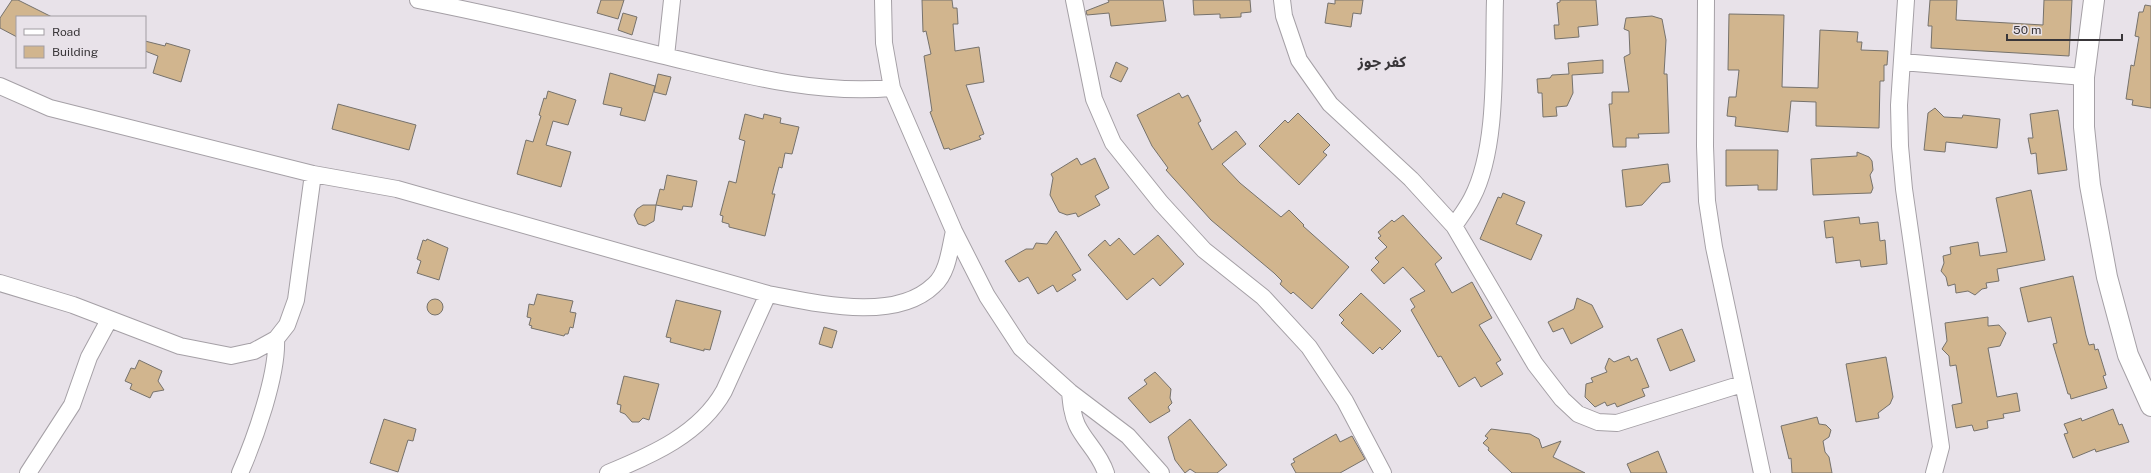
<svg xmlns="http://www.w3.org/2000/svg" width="2151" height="473" viewBox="0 0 2151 473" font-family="'Public Sans','Noto Sans Arabic',sans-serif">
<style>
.building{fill:#d1b58e;stroke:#76726c}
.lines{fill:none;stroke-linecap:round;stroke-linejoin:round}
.minor-casing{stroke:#a5a0a6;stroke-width:18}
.tertiary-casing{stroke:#a5a0a6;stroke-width:22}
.minor{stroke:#fff;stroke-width:16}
.tertiary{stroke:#fff;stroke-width:20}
.labels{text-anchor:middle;stroke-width:3.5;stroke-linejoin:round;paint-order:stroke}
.quarter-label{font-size:15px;font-weight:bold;fill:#393639;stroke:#e8e2e9}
</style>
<rect width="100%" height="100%" fill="#e8e2e9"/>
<path class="building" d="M 12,0 L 18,0 L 52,17 L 17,17 L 17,37 L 0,28 L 0,18 Z
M 601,0 L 624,0 L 618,19 L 597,13 Z
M 922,0 L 952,0 L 953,8 L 957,8 L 958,24 L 953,24 L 955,51 L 979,47 L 984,82 L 966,85 L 984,134 L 979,136 L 981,139 L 950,150 L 949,148 L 944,149 L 930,112 L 932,111 L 924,56 L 931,54 L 926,31 L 923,32 Z
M 1108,0 L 1163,0 L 1166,21 L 1111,26 L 1109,13 L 1087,15 L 1086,11 L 1109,2 Z
M 1193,0 L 1250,0 L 1251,12 L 1241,13 L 1241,17 L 1220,18 L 1220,14 L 1194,15 Z
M 1335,0 L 1363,0 L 1361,14 L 1353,13 L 1351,27 L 1325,23 L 1328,3 L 1335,4 Z
M 1560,0 L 1596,0 L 1598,25 L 1578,27 L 1579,37 L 1555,39 L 1554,25 L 1559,25 L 1557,3 L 1560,2 Z
M 1930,0 L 1957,0 L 1956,20 L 2043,25 L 2044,0 L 2072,0 L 2069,56 L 1931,48 L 1932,26 L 1928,26 Z
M 2145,5 L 2151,6 L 2151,108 L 2132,105 L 2133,100 L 2126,99 L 2131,65 L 2134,66 L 2139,37 L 2135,36 L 2139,12 L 2143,12 Z
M 623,13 L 637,17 L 632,35 L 618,30 Z
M 1729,14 L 1784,15 L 1782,87 L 1818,88 L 1820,30 L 1858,32 L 1857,42 L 1862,42 L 1861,50 L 1888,51 L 1887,65 L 1884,65 L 1884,81 L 1880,81 L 1879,128 L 1816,126 L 1816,102 L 1791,101 L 1788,132 L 1735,126 L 1736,117 L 1727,116 L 1729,97 L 1736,97 L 1739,70 L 1728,70 Z
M 1652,16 L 1662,19 L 1666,40 L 1664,74 L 1667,74 L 1669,133 L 1638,134 L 1639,138 L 1626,138 L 1626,147 L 1613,147 L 1609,104 L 1612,104 L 1612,92 L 1629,92 L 1624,57 L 1630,54 L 1629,31 L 1624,29 L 1626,18 Z
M 145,41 L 165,46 L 166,43 L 190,50 L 181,82 L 153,73 L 158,56 L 145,51 Z
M 1603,60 L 1603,73 L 1572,75 L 1573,93 L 1567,106 L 1556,107 L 1557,116 L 1543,117 L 1542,93 L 1538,93 L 1537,79 L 1550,78 L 1552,75 L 1569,74 L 1568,63 Z
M 1116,62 L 1128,68 L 1121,82 L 1110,77 Z
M 610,73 L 655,86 L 645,121 L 620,115 L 622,108 L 603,104 Z
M 658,74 L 671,77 L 666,95 L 654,92 Z
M 548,91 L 576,100 L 568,125 L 553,121 L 546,145 L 571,152 L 561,187 L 517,174 L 526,140 L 533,142 L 541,116 L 539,115 L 544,98 L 546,99 Z
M 1179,93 L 1182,98 L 1188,95 L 1201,121 L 1198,123 L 1212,150 L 1236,131 L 1246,144 L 1222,164 L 1240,183 L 1281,217 L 1289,210 L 1304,225 L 1303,226 L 1349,267 L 1312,309 L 1293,292 L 1291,294 L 1280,284 L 1282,281 L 1274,273 L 1211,220 L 1166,170 L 1168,168 L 1152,146 L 1137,115 Z
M 338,104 L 416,125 L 409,150 L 332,129 Z
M 1935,108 L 1944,117 L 1962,118 L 1963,115 L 2000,119 L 1997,148 L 1946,142 L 1945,152 L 1924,150 L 1928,113 Z
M 2058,110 L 2067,170 L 2038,174 L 2036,153 L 2031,154 L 2028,138 L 2033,138 L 2030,114 Z
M 1298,113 L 1330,145 L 1323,152 L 1327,155 L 1299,185 L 1259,146 L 1285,120 L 1288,123 Z
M 745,114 L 763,119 L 764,114 L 781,118 L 780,123 L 799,127 L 792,154 L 785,153 L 782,168 L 779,167 L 772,194 L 775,194 L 765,236 L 729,227 L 729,224 L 722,222 L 723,216 L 720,215 L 729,181 L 736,183 L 745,141 L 739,139 Z
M 1726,150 L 1778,150 L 1777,190 L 1758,190 L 1758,185 L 1726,186 Z
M 1857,152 L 1869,157 L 1872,161 L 1873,170 L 1870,175 L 1873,188 L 1871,193 L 1813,195 L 1811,159 L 1857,156 Z
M 1077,158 L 1081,165 L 1095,158 L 1109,188 L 1095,196 L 1100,205 L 1078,217 L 1076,213 L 1067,215 L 1059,212 L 1050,195 L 1053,178 L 1051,174 Z
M 1668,164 L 1670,182 L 1662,183 L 1642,205 L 1626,207 L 1622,170 Z
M 667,175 L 697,181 L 692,207 L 683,206 L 682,210 L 656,205 L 660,189 L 664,190 Z
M 2031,190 L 2045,260 L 1997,269 L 1999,281 L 1986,283 L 1987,288 L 1982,289 L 1975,295 L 1968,291 L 1956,293 L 1955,284 L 1948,286 L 1946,277 L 1941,271 L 1944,263 L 1943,256 L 1951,254 L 1950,247 L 1978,242 L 1980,256 L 2007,252 L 1996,198 Z
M 1503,193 L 1525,202 L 1516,224 L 1542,235 L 1531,260 L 1480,239 L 1498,197 L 1501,198 Z
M 643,205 L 656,205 L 654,221 L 645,226 L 638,224 L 634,215 L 637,209 Z
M 1403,215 L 1442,258 L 1435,264 L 1452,293 L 1472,282 L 1492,318 L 1479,325 L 1501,360 L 1496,363 L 1503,374 L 1481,387 L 1475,377 L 1459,387 L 1441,356 L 1438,357 L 1411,310 L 1415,307 L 1410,299 L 1425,291 L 1403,267 L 1384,284 L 1371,270 L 1379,262 L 1375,258 L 1387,247 L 1378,238 L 1381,236 L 1378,232 L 1392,220 L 1394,222 Z
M 1859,217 L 1860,224 L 1878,222 L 1880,241 L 1885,240 L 1887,264 L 1861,267 L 1860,260 L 1836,263 L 1833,237 L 1826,238 L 1824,221 Z
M 1056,231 L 1081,270 L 1072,275 L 1076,280 L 1057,292 L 1053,285 L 1038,294 L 1028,277 L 1019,282 L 1005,261 L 1026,249 L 1033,249 L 1036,243 L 1047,244 Z
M 1158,235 L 1184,264 L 1160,286 L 1153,278 L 1127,300 L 1088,255 L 1105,240 L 1110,246 L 1119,238 L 1134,255 Z
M 427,239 L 448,248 L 439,280 L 417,273 L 421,261 L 417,259 L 423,240 L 426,241 Z
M 2073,276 L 2086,335 L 2089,345 L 2094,344 L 2095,350 L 2098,349 L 2106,375 L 2103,376 L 2107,388 L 2071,399 L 2070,394 L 2068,394 L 2053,344 L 2057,343 L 2051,317 L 2028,322 L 2020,288 Z
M 1361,293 L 1401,331 L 1382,350 L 1380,347 L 1373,354 L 1341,323 L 1344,320 L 1339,315 Z
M 537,294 L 573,301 L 570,312 L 576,313 L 573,328 L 570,327 L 568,334 L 565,334 L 564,336 L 531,328 L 532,326 L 529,325 L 531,318 L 527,317 L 529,304 L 534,305 Z
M 1577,298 L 1592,305 L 1603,327 L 1571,344 L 1563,328 L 1553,332 L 1548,322 L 1574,309 Z
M427 307a8 8 0 1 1 16 0a8 8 0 1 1-16 0Z
M 676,300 L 721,311 L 710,350 L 704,349 L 704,351 L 670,342 L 671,338 L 666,337 Z
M 1988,317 L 1988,326 L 1999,325 L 2006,333 L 2000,346 L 1988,348 L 1997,397 L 2017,393 L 2020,411 L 2003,414 L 2004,418 L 1987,421 L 1988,428 L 1974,431 L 1972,425 L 1956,428 L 1952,405 L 1962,403 L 1956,365 L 1950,366 L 1949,356 L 1942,349 L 1947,341 L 1945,323 Z
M 824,327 L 837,331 L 832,348 L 819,344 Z
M 1682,329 L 1695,361 L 1670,371 L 1657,339 Z
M 1629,356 L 1631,361 L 1637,358 L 1649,387 L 1642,389 L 1645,396 L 1617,407 L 1615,403 L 1607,406 L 1605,402 L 1595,407 L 1585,397 L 1586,384 L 1593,382 L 1591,378 L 1607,372 L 1605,368 L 1609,358 L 1614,362 Z
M 1886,357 L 1893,397 L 1890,404 L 1878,413 L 1879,418 L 1856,422 L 1846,364 Z
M 139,360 L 162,371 L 158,381 L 164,390 L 153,392 L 150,398 L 130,389 L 132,384 L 125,381 L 131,368 L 135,369 Z
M 1155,372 L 1171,389 L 1170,398 L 1172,403 L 1168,407 L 1170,411 L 1150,423 L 1128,398 L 1147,384 L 1144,380 Z
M 624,376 L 659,384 L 649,420 L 643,418 L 639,422 L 632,422 L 625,414 L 620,412 L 621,405 L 617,404 Z
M 2113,409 L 2119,425 L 2122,424 L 2129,442 L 2096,452 L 2095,449 L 2073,458 L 2064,434 L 2068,433 L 2064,424 L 2081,418 L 2082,421 Z
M 1817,417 L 1819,424 L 1826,425 L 1831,430 L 1829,437 L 1823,441 L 1825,452 L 1829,457 L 1832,473 L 1792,473 L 1791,458 L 1789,459 L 1781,426 Z
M 384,419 L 416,429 L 413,441 L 408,440 L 398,472 L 370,463 Z
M 1190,419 L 1227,465 L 1217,473 L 1196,473 L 1190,469 L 1185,473 L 1175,460 L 1168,437 Z
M 1491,429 L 1530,434 L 1539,439 L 1542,448 L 1561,441 L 1553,457 L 1585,473 L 1512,473 L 1488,450 L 1489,448 L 1483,443 L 1488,438 L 1485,436 Z
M 1336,434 L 1340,442 L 1352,436 L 1365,459 L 1340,473 L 1296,473 L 1291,464 L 1295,462 L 1293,459 Z
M 1658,451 L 1667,473 L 1631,473 L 1627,464 Z"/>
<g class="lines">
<defs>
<path id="minor" d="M 418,0 C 499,16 579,35 660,55 C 737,73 812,95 892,88
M 883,0 L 884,43 L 892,88 L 954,231 L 987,296 L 1021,348 L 1070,392 L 1128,436 L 1161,473
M 1074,0 L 1094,99 L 1113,143 L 1161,203 L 1204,250 L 1263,297 L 1309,347 L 1345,401 L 1383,473
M 1282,0 L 1284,16 L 1299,60 L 1330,104 L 1411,179 L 1454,226 L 1535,364 L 1562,399 L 1578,414 L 1598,422 L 1617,423 L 1742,384
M 1706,0 L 1705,146 L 1707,201 L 1714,247 L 1762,473
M 1906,0 L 1899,105 L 1900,146 L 1904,189 L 1941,447 L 1934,473
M 666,56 L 672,0
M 1902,62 L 2084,77
M 0,86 L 50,108 L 313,174 L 397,189 L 768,294 C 816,303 895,323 934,285 C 948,273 950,248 954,231
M 1454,226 C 1460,217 1467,208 1472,198 C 1499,146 1493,59 1495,0
M 0,283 L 73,305 L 180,346 L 231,356 L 254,351 L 276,339 L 287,325 L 296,300 L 313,174
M 1070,392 C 1071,403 1072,414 1077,425 C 1085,442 1099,452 1106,473
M 28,473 L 72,405 L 89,357 L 109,320
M 240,473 C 255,439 278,374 276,339
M 608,473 C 652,455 700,434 724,391 L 768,294"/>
<path id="tertiary" d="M 2094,0 L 2084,77 L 2084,127 L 2090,185 L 2107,277 L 2128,355 L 2151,406"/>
</defs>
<use href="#minor" class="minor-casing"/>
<use href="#tertiary" class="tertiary-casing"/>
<use href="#minor" class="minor"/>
<use href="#tertiary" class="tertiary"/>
</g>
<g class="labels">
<g class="quarter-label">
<text x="1382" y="67">كفر جوز</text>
</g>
</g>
<rect x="16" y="16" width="130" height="52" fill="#e8e2e9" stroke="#a29da3"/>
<rect x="24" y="29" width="20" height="6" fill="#ffffff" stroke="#a29da3"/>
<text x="52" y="36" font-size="12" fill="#393639">Road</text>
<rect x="24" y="46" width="20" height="12" fill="#d1b58e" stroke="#a29da3"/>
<text x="52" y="56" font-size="12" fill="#393639">Building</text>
<path d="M2007 34v6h115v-6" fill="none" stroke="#393639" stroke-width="2"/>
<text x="2013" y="34" font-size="12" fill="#393639" stroke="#e8e2e9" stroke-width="3" paint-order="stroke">50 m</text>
</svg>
